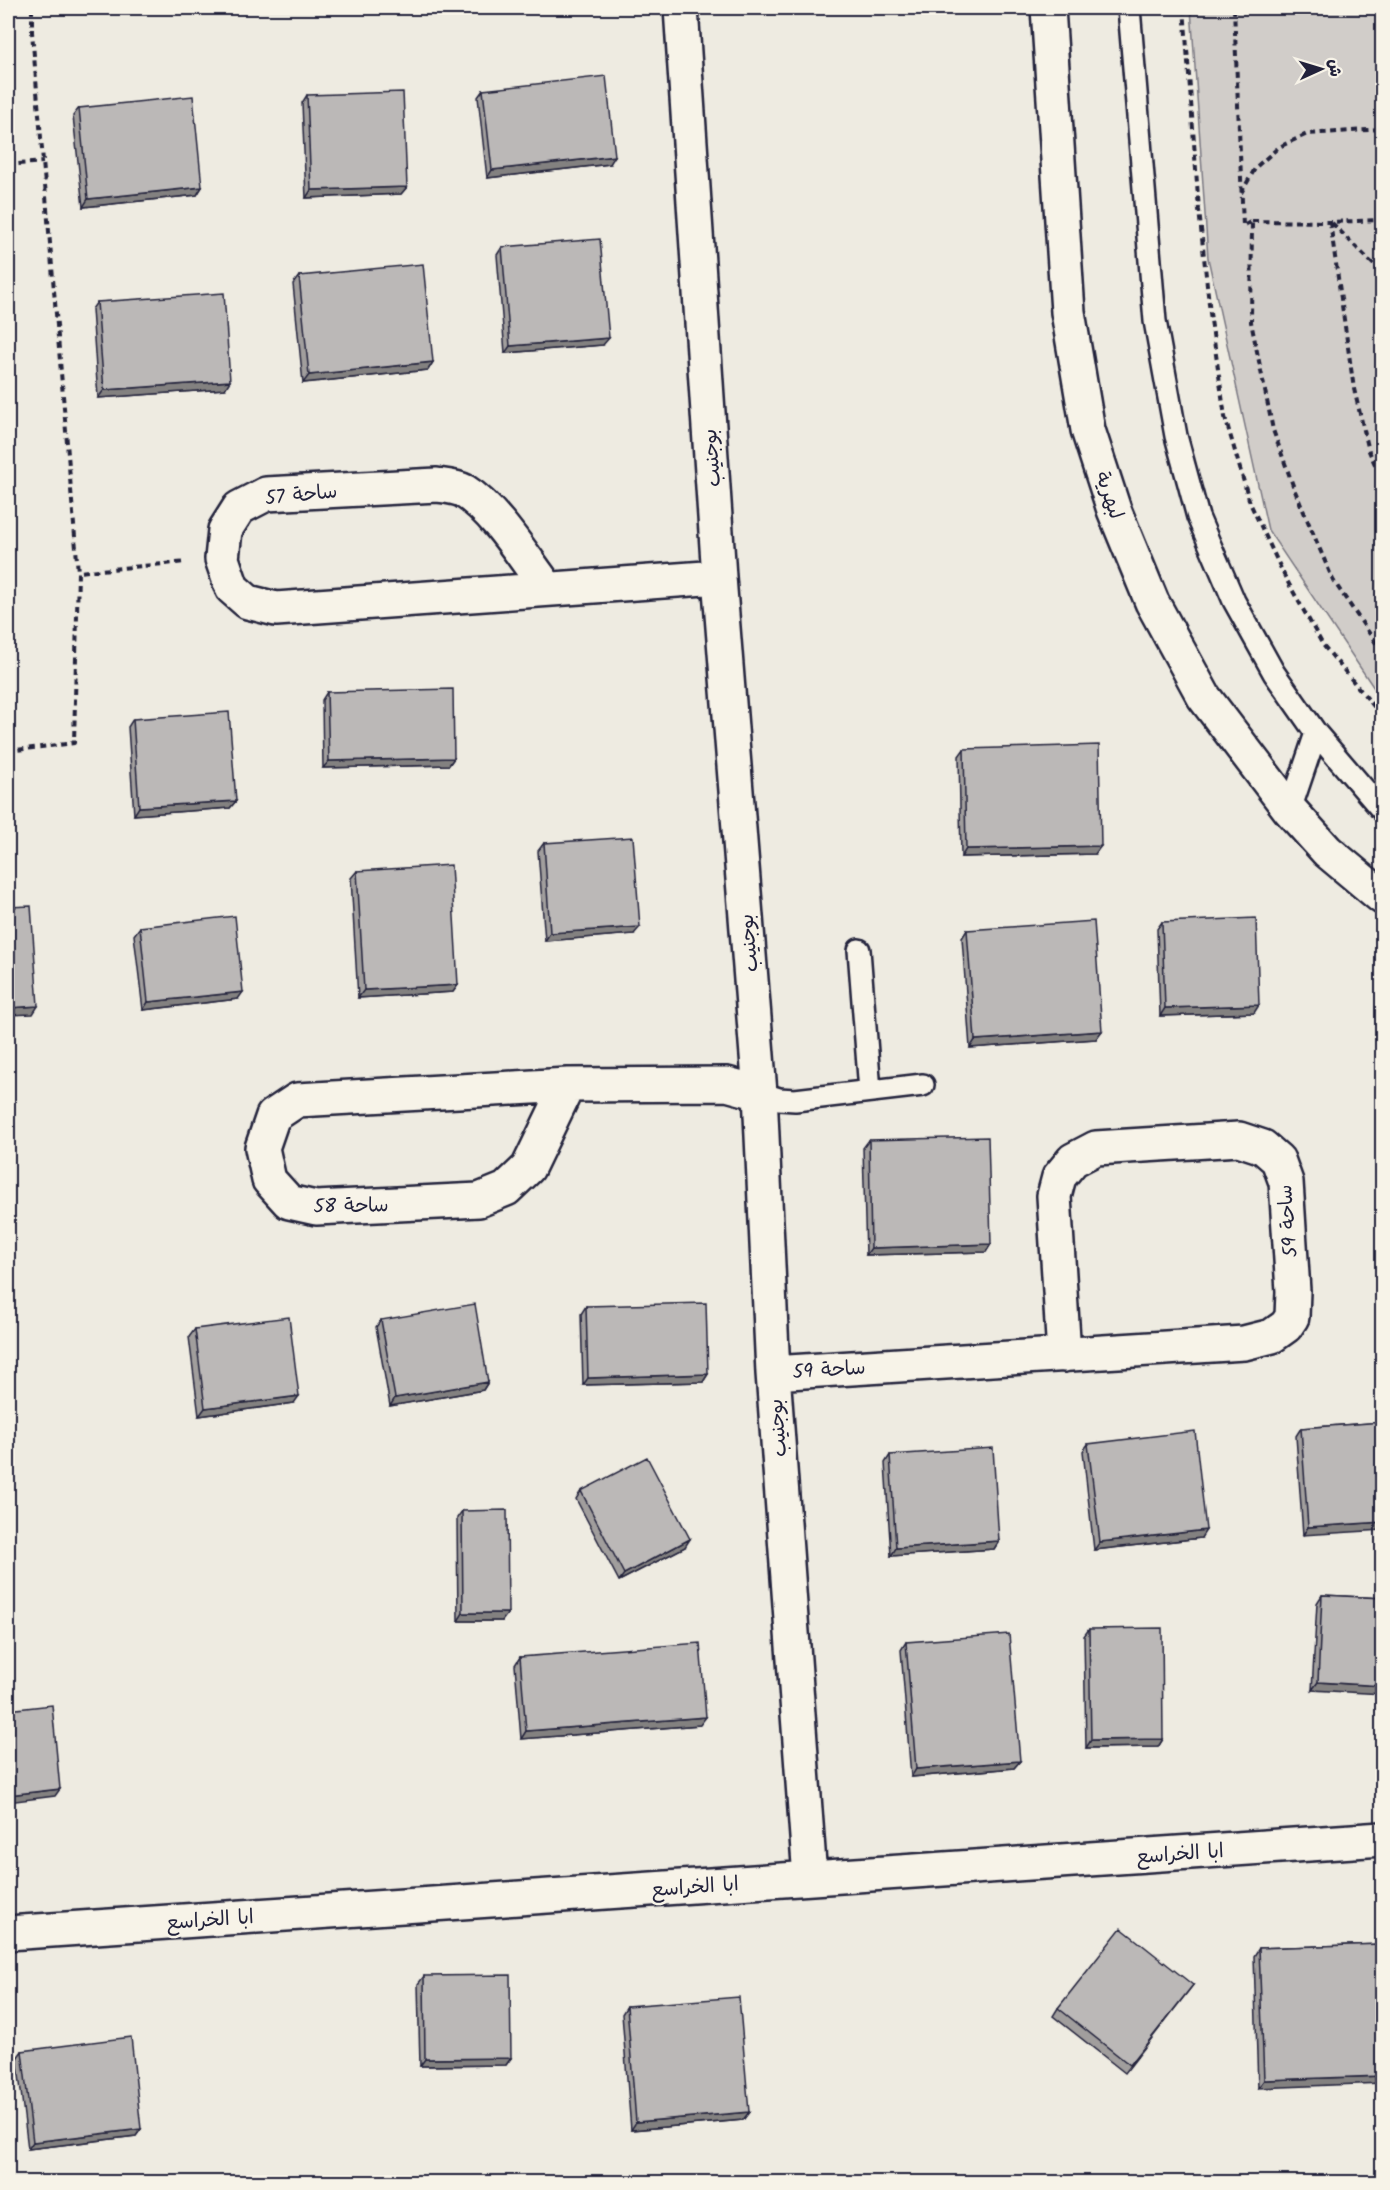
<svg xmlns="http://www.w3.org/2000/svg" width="1390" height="2190" viewBox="0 0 1390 2190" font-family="Kalam,'Playpen Sans Arabic',sans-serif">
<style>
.park{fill:#d1cdc9;stroke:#7a7882;stroke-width:1.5}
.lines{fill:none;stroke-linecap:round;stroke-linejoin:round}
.service-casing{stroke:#22223b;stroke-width:26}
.minor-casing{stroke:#22223b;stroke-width:38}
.path{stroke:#22223b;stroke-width:4;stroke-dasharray:6 4.5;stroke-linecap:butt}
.service{stroke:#f7f3e8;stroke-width:21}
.minor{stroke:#f7f3e8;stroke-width:33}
.wall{fill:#a19e9d;stroke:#22223b;stroke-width:1.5}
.shaded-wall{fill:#838180;stroke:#22223b;stroke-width:1.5}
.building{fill:#bbb8b7;stroke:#22223b;stroke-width:1.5}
.labels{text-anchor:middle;stroke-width:5;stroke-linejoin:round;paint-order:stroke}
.street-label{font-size:20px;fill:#22223b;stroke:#f7f3e8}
</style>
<rect width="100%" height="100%" fill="#eeebe1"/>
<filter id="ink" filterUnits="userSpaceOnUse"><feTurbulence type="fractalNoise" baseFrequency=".0167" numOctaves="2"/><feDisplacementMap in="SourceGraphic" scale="12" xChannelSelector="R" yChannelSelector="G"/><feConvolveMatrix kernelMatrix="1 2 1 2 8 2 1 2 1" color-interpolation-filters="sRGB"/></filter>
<g filter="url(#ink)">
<path class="park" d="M 1191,8 L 1382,8 L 1382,700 L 1268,530 L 1208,258 Z"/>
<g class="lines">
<defs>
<path id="service" d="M 1129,8 L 1155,321 L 1176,436 L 1198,517 L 1234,601 L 1274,673 L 1316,733 L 1382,810
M 1290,810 L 1316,733
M 859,950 L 870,1091
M 760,1093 L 779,1099 L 795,1100 L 923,1085"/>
<path id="minor" d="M 681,8 L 719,577 L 760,1093 L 773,1373 L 810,1878
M 1048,8 L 1068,312 L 1088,430 L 1114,510 L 1152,602 L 1204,697 L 1290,810 L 1327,851 L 1382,897
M 547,588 C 524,558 497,512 464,491 C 457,487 445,486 437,485 L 266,494 L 239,508 L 225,530 L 222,559 L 232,588 L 248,602 L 276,609 L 719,577
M 568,1085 L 528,1168 L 506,1189 L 479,1200 L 316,1208 L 289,1202 L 269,1180 L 262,1148 L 273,1116 L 297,1100 L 568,1085 L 727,1084 L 760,1093
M 773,1373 L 1244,1343 L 1272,1336 L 1286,1326 L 1292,1317 L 1293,1291 L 1286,1182 L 1278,1160 L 1263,1147 L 1239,1139 L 1096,1148 L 1073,1160 L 1059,1177 L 1054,1196 L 1064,1355
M 8,1933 L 1382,1839"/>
</defs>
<use href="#service" class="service-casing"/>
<use href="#minor" class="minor-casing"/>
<path class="path" d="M 32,8 L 32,32 L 78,572
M 1184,8 L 1199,210 L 1210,313 L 1225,417 L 1250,503 L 1285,577 L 1323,645 L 1382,716
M 1234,8 L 1243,226 L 1252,221 L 1251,322 L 1273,430 L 1295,491 L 1333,580 L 1382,652
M 8,165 L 43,162
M 1241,193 L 1256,167 L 1279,147 L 1307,134 L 1382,129
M 1252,221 L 1330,222 L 1382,220
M 1330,222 L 1354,389 L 1369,451 L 1382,480
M 1332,223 L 1382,273
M 8,751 L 74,743 L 78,572 L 186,562"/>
<use href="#service" class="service"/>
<use href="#minor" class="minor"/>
</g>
<path class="wall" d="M 483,90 L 610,164 L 487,178 L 478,97 Z
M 307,95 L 407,187 L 401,194 L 306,198 L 302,103 Z
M 79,108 L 202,187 L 197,195 L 83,207 L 73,116 Z
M 502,247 L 603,345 L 505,353 L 497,255 Z
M 299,276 L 433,362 L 428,370 L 303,383 L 293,284 Z
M 97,302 L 225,389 L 98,398 L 92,309 Z
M 327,692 L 454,758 L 449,765 L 323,768 L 322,700 Z
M 133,719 L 236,801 L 230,808 L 134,815 L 128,727 Z
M 964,749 L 1095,854 L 961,857 L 959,756 Z
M 544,843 L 634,934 L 545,941 L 538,851 Z
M 357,871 L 458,985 L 453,992 L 358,998 L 351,878 Z
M 1162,922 L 1254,1013 L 1160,1016 L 1157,929 Z
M 140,927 L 238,999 L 143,1010 L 134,935 Z
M 967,930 L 1096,1039 L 970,1048 L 962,938 Z
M 869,1140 L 991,1244 L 986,1252 L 866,1255 L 863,1148 Z
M 586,1306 L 708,1374 L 703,1382 L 583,1385 L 581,1314 Z
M 381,1320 L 488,1382 L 483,1390 L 390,1406 L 376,1327 Z
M 195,1329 L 294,1403 L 199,1416 L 189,1337 Z
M 1383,1422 L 1303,1535 L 1296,1436 L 1301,1428 Z
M 1088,1444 L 1201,1538 L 1094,1550 L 1083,1451 Z
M 890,1455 L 999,1541 L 994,1549 L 891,1556 L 885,1463 Z
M 581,1491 L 685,1547 L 619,1581 L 576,1499 Z
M 462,1511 L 502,1621 L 458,1621 L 457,1518 Z
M 1322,1595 L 1383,1598 L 1312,1690 L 1317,1603 Z
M 1089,1629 L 1163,1739 L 1158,1747 L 1086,1748 L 1084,1636 Z
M 906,1642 L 1020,1761 L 1014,1768 L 911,1777 L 901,1650 Z
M 520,1657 L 700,1725 L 521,1739 L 515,1665 Z
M 1383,1944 L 1258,2088 L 1254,1956 L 1259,1948 Z
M 424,1976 L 511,2058 L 506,2065 L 420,2066 L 418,1984 Z
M 1193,1985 L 1125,2073 L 1053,2016 L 1058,2008 Z
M 627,2006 L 749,2112 L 743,2120 L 631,2130 L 622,2014 Z
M 22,2051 L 141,2129 L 136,2136 L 28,2149 L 17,2058 Z"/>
<path class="shaded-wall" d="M 615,156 L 610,164 L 487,178 L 492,170 Z
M 202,187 L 197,195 L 83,207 L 88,199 Z
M 407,187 L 401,194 L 306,198 L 311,190 Z
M 609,338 L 603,345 L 505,353 L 510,346 Z
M 433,362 L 428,370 L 303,383 L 309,375 Z
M 230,381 L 225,389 L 98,398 L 104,390 Z
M 454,758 L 449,765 L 323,768 L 329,761 Z
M 236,801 L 230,808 L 134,815 L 139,807 Z
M 1101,846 L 1095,854 L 961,857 L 966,849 Z
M 640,927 L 634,934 L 545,941 L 550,933 Z
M 458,985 L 453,992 L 358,998 L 364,990 Z
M 243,992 L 238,999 L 143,1010 L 148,1002 Z
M 1259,1005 L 1254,1013 L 1160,1016 L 1165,1008 Z
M 38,1006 L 33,1014 L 8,1015 L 8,1008 Z
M 1102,1031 L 1096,1039 L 970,1048 L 975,1040 Z
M 991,1244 L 986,1252 L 866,1255 L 871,1248 Z
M 708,1374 L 703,1382 L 583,1385 L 588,1378 Z
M 488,1382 L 483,1390 L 390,1406 L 395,1398 Z
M 299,1396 L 294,1403 L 199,1416 L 205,1408 Z
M 1383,1522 L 1383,1530 L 1303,1535 L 1308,1527 Z
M 1206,1530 L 1201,1538 L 1094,1550 L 1100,1542 Z
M 690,1539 L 685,1547 L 619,1581 L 624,1574 Z
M 999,1541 L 994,1549 L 891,1556 L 896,1548 Z
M 463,1613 L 508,1613 L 502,1621 L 458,1621 Z
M 1318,1682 L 1383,1686 L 1383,1694 L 1312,1690 Z
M 706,1717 L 700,1725 L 521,1739 L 526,1731 Z
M 1163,1739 L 1158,1747 L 1086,1748 L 1091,1740 Z
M 1020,1761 L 1014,1768 L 911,1777 L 916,1769 Z
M 60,1789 L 55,1796 L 8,1802 L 8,1795 Z
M 511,2058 L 506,2065 L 420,2066 L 425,2059 Z
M 1383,2076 L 1383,2083 L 1258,2088 L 1264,2080 Z
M 749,2112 L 743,2120 L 631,2130 L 636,2122 Z
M 141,2129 L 136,2136 L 28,2149 L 33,2142 Z"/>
<path class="building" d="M 606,76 L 615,156 L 492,170 L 483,90 Z
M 403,92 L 407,187 L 311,190 L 307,95 Z
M 193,96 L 202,187 L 88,199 L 79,108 Z
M 600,239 L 609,338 L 510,346 L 502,247 Z
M 423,264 L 433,362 L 309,375 L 299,276 Z
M 224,293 L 230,381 L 104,390 L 97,302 Z
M 453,689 L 454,758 L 329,761 L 327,692 Z
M 229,712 L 236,801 L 139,807 L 133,719 Z
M 1099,745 L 1101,846 L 966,849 L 964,749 Z
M 633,837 L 640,927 L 550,933 L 544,843 Z
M 451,865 L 458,985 L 364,990 L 357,871 Z
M 31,906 L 38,1006 L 8,1008 L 8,907 Z
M 235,916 L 243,992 L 148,1002 L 140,927 Z
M 1256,918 L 1259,1005 L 1165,1008 L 1162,922 Z
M 1094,921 L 1102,1031 L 975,1040 L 967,930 Z
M 988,1137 L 991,1244 L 871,1248 L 869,1140 Z
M 706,1303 L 708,1374 L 588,1378 L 586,1306 Z
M 475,1304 L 488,1382 L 395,1398 L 381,1320 Z
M 289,1317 L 299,1396 L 205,1408 L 195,1329 Z
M 1383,1422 L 1383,1522 L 1308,1527 L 1301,1428 Z
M 1195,1431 L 1206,1530 L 1100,1542 L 1088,1444 Z
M 993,1448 L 999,1541 L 896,1548 L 890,1455 Z
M 647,1457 L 690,1539 L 624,1574 L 581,1491 Z
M 507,1510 L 508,1613 L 463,1613 L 462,1511 Z
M 1322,1595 L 1383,1598 L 1383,1686 L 1318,1682 Z
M 1162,1628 L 1163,1739 L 1091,1740 L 1089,1629 Z
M 1009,1634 L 1020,1761 L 916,1769 L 906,1642 Z
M 700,1643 L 706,1717 L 526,1731 L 520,1657 Z
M 52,1705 L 60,1789 L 8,1795 L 8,1710 Z
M 1121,1928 L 1193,1985 L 1130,2065 L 1058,2008 Z
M 1383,1944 L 1383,2076 L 1264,2080 L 1259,1948 Z
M 510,1975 L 511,2058 L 425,2059 L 424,1976 Z
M 739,1997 L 749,2112 L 636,2122 L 627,2006 Z
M 131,2037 L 141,2129 L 33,2142 L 22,2051 Z"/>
</g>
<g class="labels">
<g class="street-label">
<text transform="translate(711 458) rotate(-94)" y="7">بوجنيب</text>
<text transform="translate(301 494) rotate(-6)" y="7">ساحة 57</text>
<text transform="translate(1110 495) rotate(71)" y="7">لبهرية</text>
<text transform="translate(748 943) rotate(-95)" y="7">بوجنيب</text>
<text transform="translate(351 1205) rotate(-1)" y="7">ساحة 58</text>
<text transform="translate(1287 1221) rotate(-95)" y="7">ساحة 59</text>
<text transform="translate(829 1369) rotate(-4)" y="7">ساحة 59</text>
<text transform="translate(777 1428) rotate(-94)" y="7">بوجنيب</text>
<text transform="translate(1180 1853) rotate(-4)" y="7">ابا الخراسع</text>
<text transform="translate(695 1886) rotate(-4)" y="7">ابا الخراسع</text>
<text transform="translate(210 1919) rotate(-4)" y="7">ابا الخراسع</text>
</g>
</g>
<rect width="1390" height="2190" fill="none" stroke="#f7f3e8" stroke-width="30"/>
<rect x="15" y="15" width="1360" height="2160" fill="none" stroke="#22223b" stroke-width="2" filter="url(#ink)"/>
<g transform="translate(1321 69) rotate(86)" stroke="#f7f3e8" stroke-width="4.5" paint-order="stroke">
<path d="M0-4.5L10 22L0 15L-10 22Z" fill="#22223b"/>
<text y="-9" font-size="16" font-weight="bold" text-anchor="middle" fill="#22223b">ش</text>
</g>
</svg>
